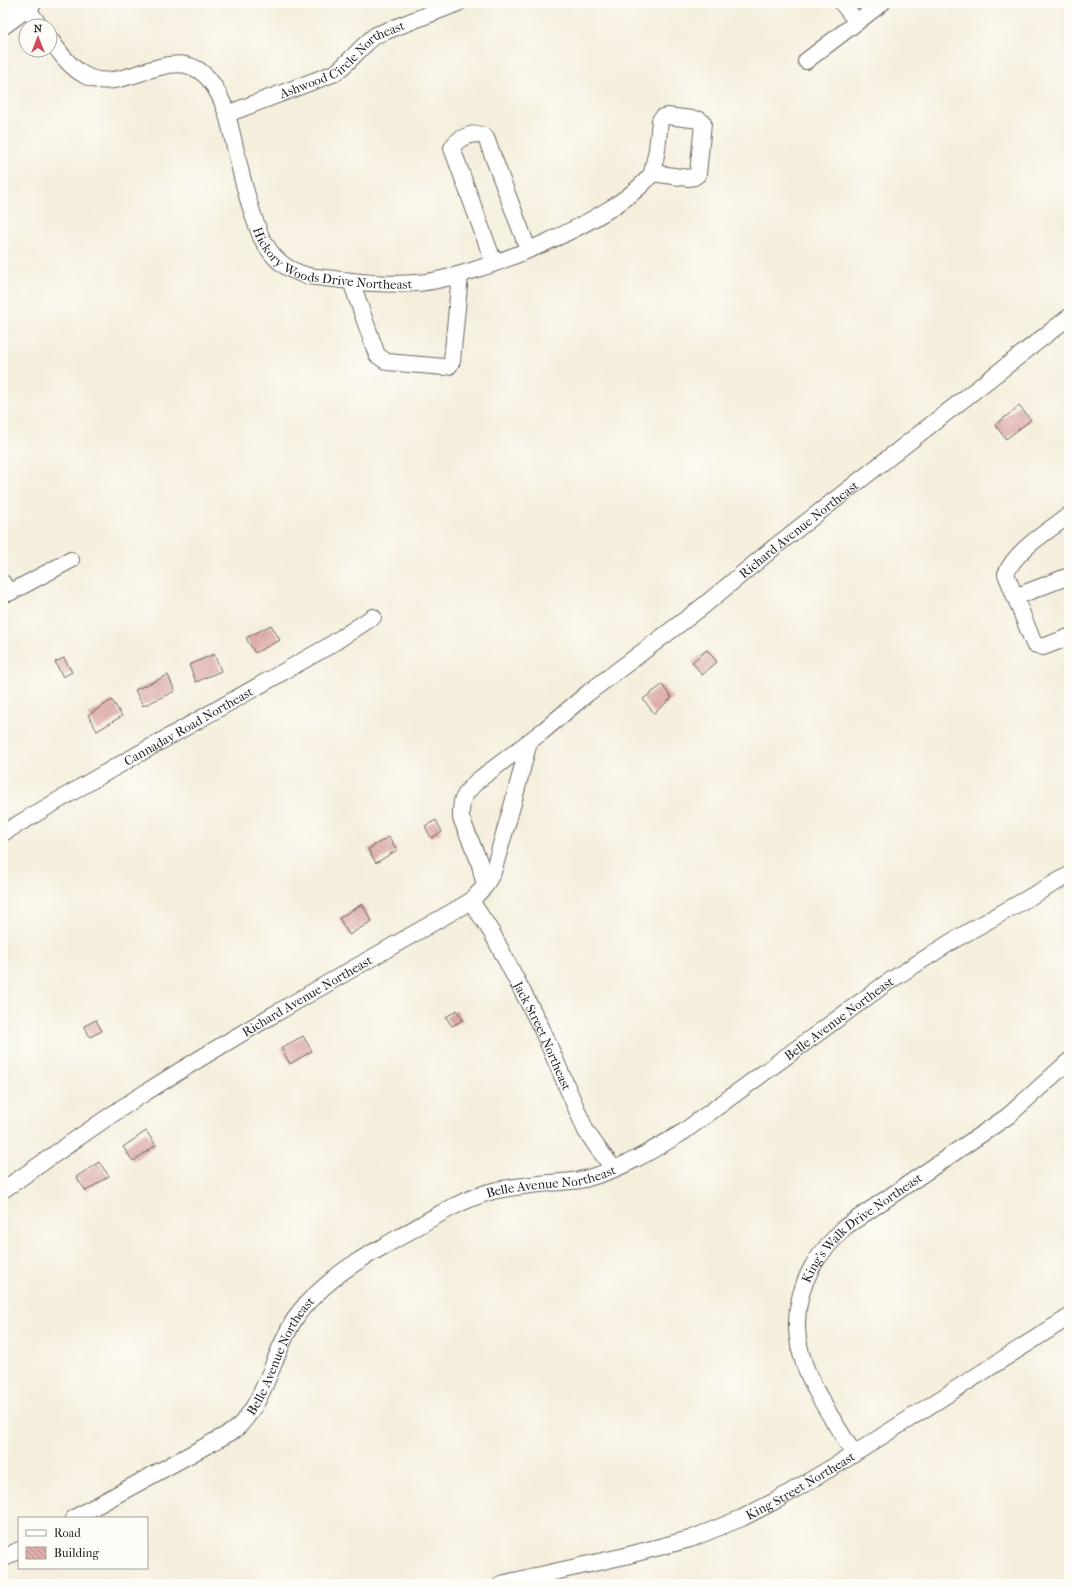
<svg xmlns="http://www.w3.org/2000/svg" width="1072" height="1587" viewBox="0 0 1072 1587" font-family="'IM FELL French Canon',serif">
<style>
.building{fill:url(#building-back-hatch)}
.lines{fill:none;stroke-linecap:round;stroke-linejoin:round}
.minor-casing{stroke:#68665f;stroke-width:18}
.highway-casing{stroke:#68665f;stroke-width:24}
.minor{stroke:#fff;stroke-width:16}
.highway{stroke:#fff;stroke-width:22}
.labels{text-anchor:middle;stroke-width:3.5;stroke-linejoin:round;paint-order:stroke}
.street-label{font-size:13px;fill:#1c1c1c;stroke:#fdfcf7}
</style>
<defs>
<pattern id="building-back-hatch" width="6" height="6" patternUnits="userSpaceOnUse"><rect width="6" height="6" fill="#dfaca8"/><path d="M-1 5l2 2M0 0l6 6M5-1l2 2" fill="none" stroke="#bf9390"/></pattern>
</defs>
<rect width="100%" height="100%" fill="#fdfcf7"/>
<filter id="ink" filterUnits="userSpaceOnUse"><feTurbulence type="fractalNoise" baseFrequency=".025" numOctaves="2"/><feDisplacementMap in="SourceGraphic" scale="8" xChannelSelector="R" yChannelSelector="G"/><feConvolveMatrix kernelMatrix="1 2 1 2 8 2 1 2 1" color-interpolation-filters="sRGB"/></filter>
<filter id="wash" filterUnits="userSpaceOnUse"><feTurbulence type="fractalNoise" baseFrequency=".012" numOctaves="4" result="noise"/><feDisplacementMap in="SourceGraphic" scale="16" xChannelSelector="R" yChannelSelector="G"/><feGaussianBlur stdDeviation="0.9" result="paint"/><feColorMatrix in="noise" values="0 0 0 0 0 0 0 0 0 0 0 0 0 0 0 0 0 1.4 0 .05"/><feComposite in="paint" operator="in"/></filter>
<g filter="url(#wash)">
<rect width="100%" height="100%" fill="#f5eedc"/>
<g id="blocks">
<path class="building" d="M 1019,406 L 1031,420 L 1006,439 L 995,425 Z
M 271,625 L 280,640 L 255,653 L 246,638 Z
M 707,650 L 717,662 L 702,675 L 692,662 Z
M 214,654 L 221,671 L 196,682 L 189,665 Z
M 64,658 L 72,672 L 63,677 L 55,662 Z
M 168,675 L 175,691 L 143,706 L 135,690 Z
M 662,685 L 672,698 L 654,713 L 643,699 Z
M 112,700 L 122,716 L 97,731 L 88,715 Z
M 436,820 L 442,832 L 431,838 L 425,826 Z
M 389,837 L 397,850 L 376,863 L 368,849 Z
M 362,904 L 372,921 L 349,935 L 339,918 Z
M 457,1010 L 463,1020 L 452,1026 L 446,1017 Z
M 96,1020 L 102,1031 L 90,1037 L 84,1026 Z
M 303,1036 L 312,1051 L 290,1064 L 281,1048 Z
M 146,1131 L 156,1145 L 133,1161 L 123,1147 Z
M 99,1162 L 109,1176 L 86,1191 L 76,1177 Z"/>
</g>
</g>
<g filter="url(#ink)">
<use href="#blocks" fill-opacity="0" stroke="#68665f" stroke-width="1"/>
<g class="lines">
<defs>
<g id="minor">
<path d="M 23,3 L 40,26"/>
<path d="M 842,3 L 857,22"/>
<path id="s1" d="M 50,39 C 60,53 70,68 86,76 C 126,97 176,36 211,82 C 227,103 231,131 237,156 C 243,183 251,212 261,237 C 273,259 284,269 308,276 C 344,280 381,286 417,283 C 472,279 620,219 652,173"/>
<path d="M 806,61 L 882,3"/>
<path id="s2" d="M 227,114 L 335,73 C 350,62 361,46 376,35 L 458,3"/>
<path d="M 667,116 L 700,120 L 703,123 L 698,174 L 694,177 L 688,178 L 652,173 L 657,150 L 660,120 L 663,117 Z"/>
<path d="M 494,263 L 452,148 C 457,138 477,129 486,138 L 528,249"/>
<path d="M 351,281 L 377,355 L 387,362 L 444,367 L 449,366 L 452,361 L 460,275"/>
<path d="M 1069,515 C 1049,531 1015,550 1006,574 L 1034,644 L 1043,647 L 1069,637"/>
<path d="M 3,583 L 9,593 L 71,560"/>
<path d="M 1015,597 L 1069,576"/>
<path id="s3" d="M 3,833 L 98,777 L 327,647 L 373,617"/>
<path id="s4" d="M 485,886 L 479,861 L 461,818 L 461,812 L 462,801 L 467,792 L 477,781 L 543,731 L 588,693 L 702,607 L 777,545 L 1069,317"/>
<path id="s5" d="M 471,901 L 492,933 L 541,1027 L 586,1131 L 597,1147 L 614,1169"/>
<path id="s6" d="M 3,1190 C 49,1159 93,1126 140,1096 C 248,1027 360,965 471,901 L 485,886 L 493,872 L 513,803 L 529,742"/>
<path id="s7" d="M 854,1454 C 817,1393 773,1339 812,1267 C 821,1251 834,1239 845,1227 L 1008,1116 L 1069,1061"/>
<path id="s8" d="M 74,1518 L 235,1430 C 268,1399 272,1354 296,1317 C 305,1303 319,1291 332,1280 C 351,1263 376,1251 398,1238 C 428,1221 459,1200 493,1191 C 515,1186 538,1184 561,1182 C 570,1181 580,1181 588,1178 C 622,1169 653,1150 683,1132 L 885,984 L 954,940 L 1069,875"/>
<path d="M 3,1559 L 19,1550"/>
<path id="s9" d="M 501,1584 L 625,1556 L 690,1539 L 742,1518 L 777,1500 L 843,1461 L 1069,1317"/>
</g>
<path id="highway" d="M 3,23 L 30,3"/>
</defs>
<use href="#minor" class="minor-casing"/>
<use href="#highway" class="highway-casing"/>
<use href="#minor" class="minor"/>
<use href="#highway" class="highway"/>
</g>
</g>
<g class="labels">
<g class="street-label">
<text dy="5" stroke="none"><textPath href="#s2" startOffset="129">Ashwood Circle Northeast</textPath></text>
<text dy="5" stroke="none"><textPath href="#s1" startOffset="428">Hickory Woods Drive Northeast</textPath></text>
<text dy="5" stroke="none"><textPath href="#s4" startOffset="523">Richard Avenue Northeast</textPath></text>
<text dy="5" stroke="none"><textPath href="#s3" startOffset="214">Cannaday Road Northeast</textPath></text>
<text dy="5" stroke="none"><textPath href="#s6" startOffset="361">Richard Avenue Northeast</textPath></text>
<text dy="5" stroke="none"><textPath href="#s8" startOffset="944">Belle Avenue Northeast</textPath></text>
<text dy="5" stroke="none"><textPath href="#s5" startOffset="153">Jack Street Northeast</textPath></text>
<text dy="5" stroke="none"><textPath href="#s8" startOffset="608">Belle Avenue Northeast</textPath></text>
<text dy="5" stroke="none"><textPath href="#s7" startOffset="267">King's Walk Drive Northeast</textPath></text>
<text dy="5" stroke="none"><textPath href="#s8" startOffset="271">Belle Avenue Northeast</textPath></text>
<text dy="5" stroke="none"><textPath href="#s9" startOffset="317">King Street Northeast</textPath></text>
</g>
</g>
<rect width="1072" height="1587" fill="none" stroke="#fdfcf7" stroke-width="16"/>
<rect x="18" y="1517" width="130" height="52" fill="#fdfcf7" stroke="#a3a29f"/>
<rect x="26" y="1530" width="20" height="6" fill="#ffffff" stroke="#a3a29f"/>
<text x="54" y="1537" font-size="12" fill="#1c1c1c">Road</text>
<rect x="26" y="1547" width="20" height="12" fill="url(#building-back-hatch)" stroke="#a3a29f"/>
<text x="54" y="1557" font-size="12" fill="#1c1c1c">Building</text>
<g transform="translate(38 38)"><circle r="19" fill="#fdfcf7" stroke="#a3a29f"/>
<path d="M0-3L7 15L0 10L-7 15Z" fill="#d1495b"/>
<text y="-6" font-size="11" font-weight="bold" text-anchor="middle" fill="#1c1c1c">N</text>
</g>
</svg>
